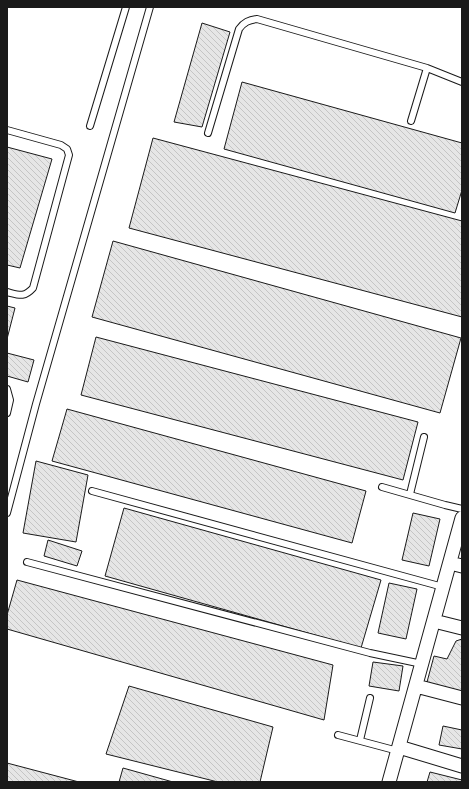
<svg xmlns="http://www.w3.org/2000/svg" width="469" height="789" viewBox="0 0 469 789" font-family="Mulish,sans-serif">
<style>
.building{fill:url(#building-back-hatch);stroke:#1a1a1a}
.lines{fill:none;stroke-linecap:round;stroke-linejoin:round}
.lane-casing{stroke:#1a1a1a;stroke-width:8}
.street-casing{stroke:#1a1a1a;stroke-width:15}
.lane{stroke:#fff;stroke-width:6}
.street{stroke:#fff;stroke-width:13}
</style>
<defs>
<pattern id="building-back-hatch" width="6" height="6" patternUnits="userSpaceOnUse"><rect width="6" height="6" fill="#e6e6e6"/><path d="M-1 5l2 2M0 0l6 6M5-1l2 2" fill="none" stroke="#c5c5c5"/></pattern>
</defs>
<rect width="100%" height="100%" fill="#fff"/>
<path class="building" d="M 202,23 L 230,32 L 202,127 L 174,122 Z
M 242,82 L 462,143 L 462,190 L 455,213 L 224,149 Z
M 153,138 L 462,221 L 462,317 L 129,228 Z
M 7,147 L 52,159 L 20,268 L 7,265 Z
M 113,241 L 461,338 L 440,413 L 92,317 Z
M 7,306 L 15,308 L 7,339 Z
M 96,337 L 418,422 L 403,480 L 81,395 Z
M 7,353 L 34,360 L 28,382 L 7,376 Z
M 67,409 L 366,491 L 352,543 L 52,461 Z
M 36,461 L 88,475 L 76,542 L 23,533 Z
M 124,508 L 381,580 L 361,648 L 105,576 Z
M 413,513 L 440,519 L 429,566 L 402,560 Z
M 48,540 L 82,551 L 77,566 L 44,556 Z
M 17,580 L 333,665 L 324,720 L 7,629 L 7,615 Z
M 389,583 L 417,589 L 406,639 L 378,633 Z
M 462,639 L 462,694 L 427,682 L 434,656 L 447,659 L 456,641 Z
M 373,662 L 403,666 L 399,691 L 369,686 Z
M 129,686 L 273,727 L 260,782 L 218,782 L 106,754 Z
M 443,726 L 462,730 L 462,749 L 439,745 Z
M 7,763 L 79,782 L 7,782 Z
M 123,768 L 173,782 L 119,782 Z
M 430,772 L 462,780 L 462,782 L 427,782 Z"/>
<g class="lines">
<defs>
<path id="lane" d="M 411,121 L 427,68
M 90,126 L 126,7
M 7,130 L 61,145 L 67,149 L 69,155 L 33,288 C 24,298 19,295 7,292
M 208,133 L 239,29 C 244,22 249,20 257,19 L 427,68 L 462,82
M 7,389 L 10,400 L 7,413
M 382,487 L 445,505 L 462,509
M 92,491 L 443,587
M 410,494 L 424,437
M 7,513 L 36,404 L 150,7
M 27,562 L 370,653 L 422,664
M 338,735 L 398,751
M 360,740 L 370,698"/>
<path id="street" d="M 450,563 L 462,566
M 434,621 L 462,628
M 416,686 L 462,698
M 399,747 L 462,766
M 389,782 L 462,518"/>
</defs>
<use href="#lane" class="lane-casing"/>
<use href="#street" class="street-casing"/>
<use href="#lane" class="lane"/>
<use href="#street" class="street"/>
</g>
<rect width="469" height="789" fill="none" stroke="#1a1a1a" stroke-width="16"/>
</svg>
